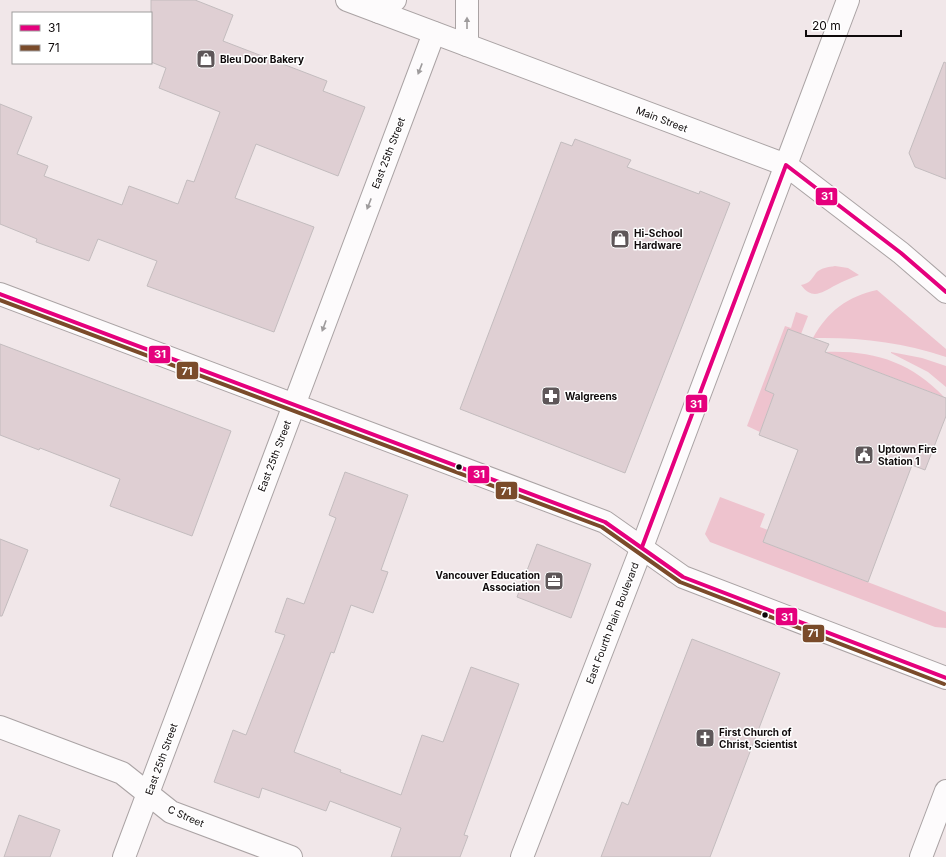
<svg xmlns="http://www.w3.org/2000/svg" width="946" height="857" viewBox="0 0 946 857" font-family="Inter,sans-serif">
<style>
.green{fill:#eec3ce}
.building{fill:#dfcfd3;stroke:#c3bcbe}
.lines{fill:none;stroke-linecap:round;stroke-linejoin:round}
.minor-casing{stroke:#aaa3a4;stroke-width:24}
.tertiary-casing{stroke:#aaa3a4;stroke-width:24}
.secondary-casing{stroke:#aaa3a4;stroke-width:24}
.minor{stroke:#fdfbfc;stroke-width:22}
.tertiary{stroke:#fdfbfc;stroke-width:22}
.secondary{stroke:#fdfbfc;stroke-width:22}
.bus-1-casing{stroke:#fff;stroke-width:7}
.bus-2-casing{stroke:#fff;stroke-width:7}
.bus-1{stroke:#e5007d;stroke-width:4}
.bus-2{stroke:#7a4b2a;stroke-width:4}
.oneway{fill:#9e9b9c}
.bus-dot{fill:#0f0a0b;stroke:#fff;stroke-width:1.5}
.labels{text-anchor:middle;stroke-width:3;stroke-linejoin:round;paint-order:stroke}
.poi-label{font-size:10px;font-weight:bold;fill:#0f0a0b;stroke:#fff;text-anchor:start}
.street-label{font-size:10px;fill:#0f0a0b;stroke:#fff}
.line-badge{stroke:#fff;stroke-width:1.5}
.badge-label{font-size:11px;text-anchor:middle;font-weight:bold;fill:#fff}
</style>
<rect width="100%" height="100%" fill="#f1e7e9"/>
<path class="green" d="M 835,266 L 848,268 L 859,275 C 851,278 843,281 836,285 C 822,292 813,301 801,285 C 810,283 811,280 816,273 C 820,268 829,267 835,266 Z
M 877,290 L 946,349 L 946,357 C 902,342 859,337 813,338 C 827,312 848,296 877,290 Z
M 796,312 L 808,316 L 801,334 L 788,329 L 765,390 L 774,394 L 760,432 L 747,426 L 785,326 L 791,328 Z
M 825,352 C 873,350 911,362 944,397 Z
M 891,352 L 922,358 L 946,366 L 946,387 L 928,372 L 891,353 Z
M 720,497 L 765,514 L 760,527 L 768,530 L 763,542 L 946,612 L 946,628 L 935,627 L 710,542 L 705,534 Z"/>
<path class="building" d="M 151,0 L 195,0 L 233,15 L 223,41 L 327,81 L 323,91 L 365,107 L 338,176 L 256,144 L 235,198 L 314,227 L 274,332 L 147,286 L 157,261 L 98,239 L 89,261 L 36,242 L 37,239 L 0,224 L 0,104 L 32,117 L 17,154 L 48,166 L 44,176 L 122,205 L 129,186 L 178,204 L 187,180 L 194,182 L 220,112 L 159,88 L 166,68 L 151,62 Z
M 944,62 L 946,63 L 946,179 L 915,167 L 909,153 Z
M 575,139 L 631,160 L 627,167 L 699,194 L 700,191 L 730,203 L 625,473 L 460,409 L 561,142 L 572,146 Z
M 788,329 L 829,344 L 825,352 L 946,398 L 946,416 L 925,470 L 912,465 L 868,582 L 763,542 L 798,450 L 759,435 L 774,394 L 765,390 Z
M 0,344 L 231,431 L 192,536 L 110,506 L 120,479 L 40,448 L 39,450 L 0,435 Z
M 345,472 L 408,495 L 381,570 L 388,572 L 373,613 L 351,605 L 334,653 L 331,652 L 294,752 L 341,770 L 340,772 L 401,795 L 422,735 L 443,742 L 471,667 L 519,684 L 464,835 L 468,836 L 460,857 L 391,857 L 401,828 L 330,801 L 326,811 L 262,788 L 259,798 L 214,782 L 233,730 L 246,735 L 285,635 L 275,632 L 287,598 L 304,604 L 336,518 L 329,515 Z
M 0,539 L 28,550 L 2,616 L 0,616 Z
M 537,544 L 591,564 L 571,618 L 517,597 Z
M 692,639 L 780,673 L 710,857 L 601,857 L 622,802 L 628,805 Z
M 19,815 L 60,830 L 50,857 L 4,857 Z"/>
<g class="lines">
<defs>
<path id="minor" d="M 467,0 L 467,45
M 379,12 L 395,0
M 0,727 L 122,773 L 171,812 L 291,857
M 124,857 L 434,33
M 921,857 L 946,791"/>
<path id="tertiary" d="M 0,294 L 605,522 L 683,577 L 946,678"/>
<path id="secondary" d="M 347,0 L 786,165 L 901,253 L 946,292
M 522,857 L 642,547 L 848,0"/>
</defs>
<use href="#minor" class="minor-casing"/>
<use href="#tertiary" class="tertiary-casing"/>
<use href="#secondary" class="secondary-casing"/>
<use href="#minor" class="minor"/>
<use href="#tertiary" class="tertiary"/>
<use href="#secondary" class="secondary"/>
<defs>
<path id="bus-1" d="M 0,294 L 605,522 L 683,577 L 946,678
M 642,547 L 786,165 L 901,253 L 946,292"/>
<path id="bus-2" d="M 0,300 L 602,527 L 680,582 L 944,684"/>
</defs>
<use href="#bus-1" class="bus-1-casing"/>
<use href="#bus-2" class="bus-2-casing"/>
<use href="#bus-1" class="bus-1"/>
<use href="#bus-2" class="bus-2"/>
</g>
<defs><path id="oneway-solid" d="M-6-.8H1V-3.2L6.5 0L1 3.2V.8H-6Z"/></defs>
<g class="oneway">
<use href="#oneway-solid" transform="translate(467 23) rotate(-90)"/>
<use href="#oneway-solid" transform="translate(420 69) rotate(111)"/>
<use href="#oneway-solid" transform="translate(369 204) rotate(111)"/>
<use href="#oneway-solid" transform="translate(324 326) rotate(110)"/>
</g>
<defs>
<symbol id="shop-square" viewBox="-11 -11 22 22"><rect x="-9" y="-9" width="18" height="18" rx="4" fill="#5e5759" stroke="#fff"/><path d="M-5-2.5h2.3a2.7 3.5 0 0 1 5.4 0H5L5.5 6h-11ZM-1.5-2.5h3a1.5 2.3 0 0 0-3 0Z" fill="#fff"/></symbol>
<symbol id="pharmacy-square" viewBox="-11 -11 22 22"><rect x="-9" y="-9" width="18" height="18" rx="4" fill="#5e5759" stroke="#fff"/><path d="M-2-6h4v4h4v4h-4v4h-4v-4h-4v-4h4Z" fill="#fff"/></symbol>
<symbol id="civic-square" viewBox="-11 -11 22 22"><rect x="-9" y="-9" width="18" height="18" rx="4" fill="#5e5759" stroke="#fff"/><path d="M-.6-6.5H3V-4.5H.6V-3L4-1V1h2V6H-6V1h2V-1L-.6-3ZM-1.2 2.5V6h2.4V2.5Z" fill="#fff"/></symbol>
<symbol id="office-square" viewBox="-11 -11 22 22"><rect x="-9" y="-9" width="18" height="18" rx="4" fill="#5e5759" stroke="#fff"/><path d="M-6-3h4V-5.5h4V-3h4V5H-6ZM-1-4.5V-3h2v-1.5ZM-6 0V1H6V0Z" fill="#fff"/></symbol>
<symbol id="church-square" viewBox="-11 -11 22 22"><rect x="-9" y="-9" width="18" height="18" rx="4" fill="#5e5759" stroke="#fff"/><path d="M-1.2-6h2.4v3.5h3.3v2.4h-3.3V6h-2.4V-.1h-3.3v-2.4h3.3Z" fill="#fff"/></symbol>
</defs>
<g fill-rule="evenodd">
<use href="#shop-square" x="195" y="48" width="22" height="22"/>
<use href="#shop-square" x="609" y="228" width="22" height="22"/>
<use href="#pharmacy-square" x="540" y="385" width="22" height="22"/>
<use href="#civic-square" x="853" y="444" width="22" height="22"/>
<use href="#office-square" x="543" y="570" width="22" height="22"/>
<use href="#church-square" x="694" y="727" width="22" height="22"/>
</g>
<g class="bus-dot">
<circle cx="459" cy="467" r="3.5"/>
<circle cx="765" cy="615" r="3.5"/>
</g>
<g class="labels">
<g class="poi-label">
<text x="220" y="63">Bleu Door Bakery</text>
<text x="634" y="237">Hi-School<tspan x="634" dy="12">Hardware</tspan></text>
<text x="565" y="400">Walgreens</text>
<text x="878" y="453">Uptown Fire<tspan x="878" dy="12">Station 1</tspan></text>
<text x="540" y="579" text-anchor="end">Vancouver Education<tspan x="540" dy="12">Association</tspan></text>
<text x="719" y="736">First Church of<tspan x="719" dy="12">Christ, Scientist</tspan></text>
</g>
<g class="street-label">
<text transform="translate(662 119) rotate(21)" y="4">Main Street</text>
<text transform="translate(388 153) rotate(-69)" y="4">East 25th Street</text>
<text transform="translate(274 456) rotate(-69)" y="4">East 25th Street</text>
<text transform="translate(612 623) rotate(-69)" y="4">East Fourth Plain Boulevard</text>
<text transform="translate(161 759) rotate(-70)" y="4">East 25th Street</text>
<text transform="translate(186 816) rotate(24)" y="4">C Street</text>
</g>
</g>
<g class="line-badge">
<rect x="815" y="187" width="23" height="19" rx="4" fill="#e5007d"/>
<rect x="148" y="345" width="23" height="19" rx="4" fill="#e5007d"/>
<rect x="176" y="361" width="23" height="19" rx="4" fill="#7a4b2a"/>
<rect x="685" y="394" width="23" height="19" rx="4" fill="#e5007d"/>
<rect x="467" y="465" width="23" height="19" rx="4" fill="#e5007d"/>
<rect x="495" y="481" width="23" height="19" rx="4" fill="#7a4b2a"/>
<rect x="775" y="607" width="23" height="19" rx="4" fill="#e5007d"/>
<rect x="802" y="624" width="23" height="19" rx="4" fill="#7a4b2a"/>
</g>
<g class="badge-label">
<text x="827" y="200">31</text>
<text x="160" y="358">31</text>
<text x="187" y="375">71</text>
<text x="696" y="408">31</text>
<text x="479" y="478">31</text>
<text x="506" y="495">71</text>
<text x="787" y="621">31</text>
<text x="813" y="637">71</text>
</g>
<rect x="12" y="12" width="140" height="52" fill="#ffffff" stroke="#9f9d9d"/>
<rect x="20" y="25" width="20" height="6" fill="#e5007d" stroke="#9f9d9d"/>
<text x="48" y="32" font-size="12" fill="#0f0a0b">31</text>
<rect x="20" y="45" width="20" height="6" fill="#7a4b2a" stroke="#9f9d9d"/>
<text x="48" y="52" font-size="12" fill="#0f0a0b">71</text>
<path d="M806 30v6h95v-6" fill="none" stroke="#0f0a0b" stroke-width="2"/>
<text x="812" y="30" font-size="12" fill="#0f0a0b" stroke="#ffffff" stroke-width="3" paint-order="stroke">20 m</text>
</svg>
